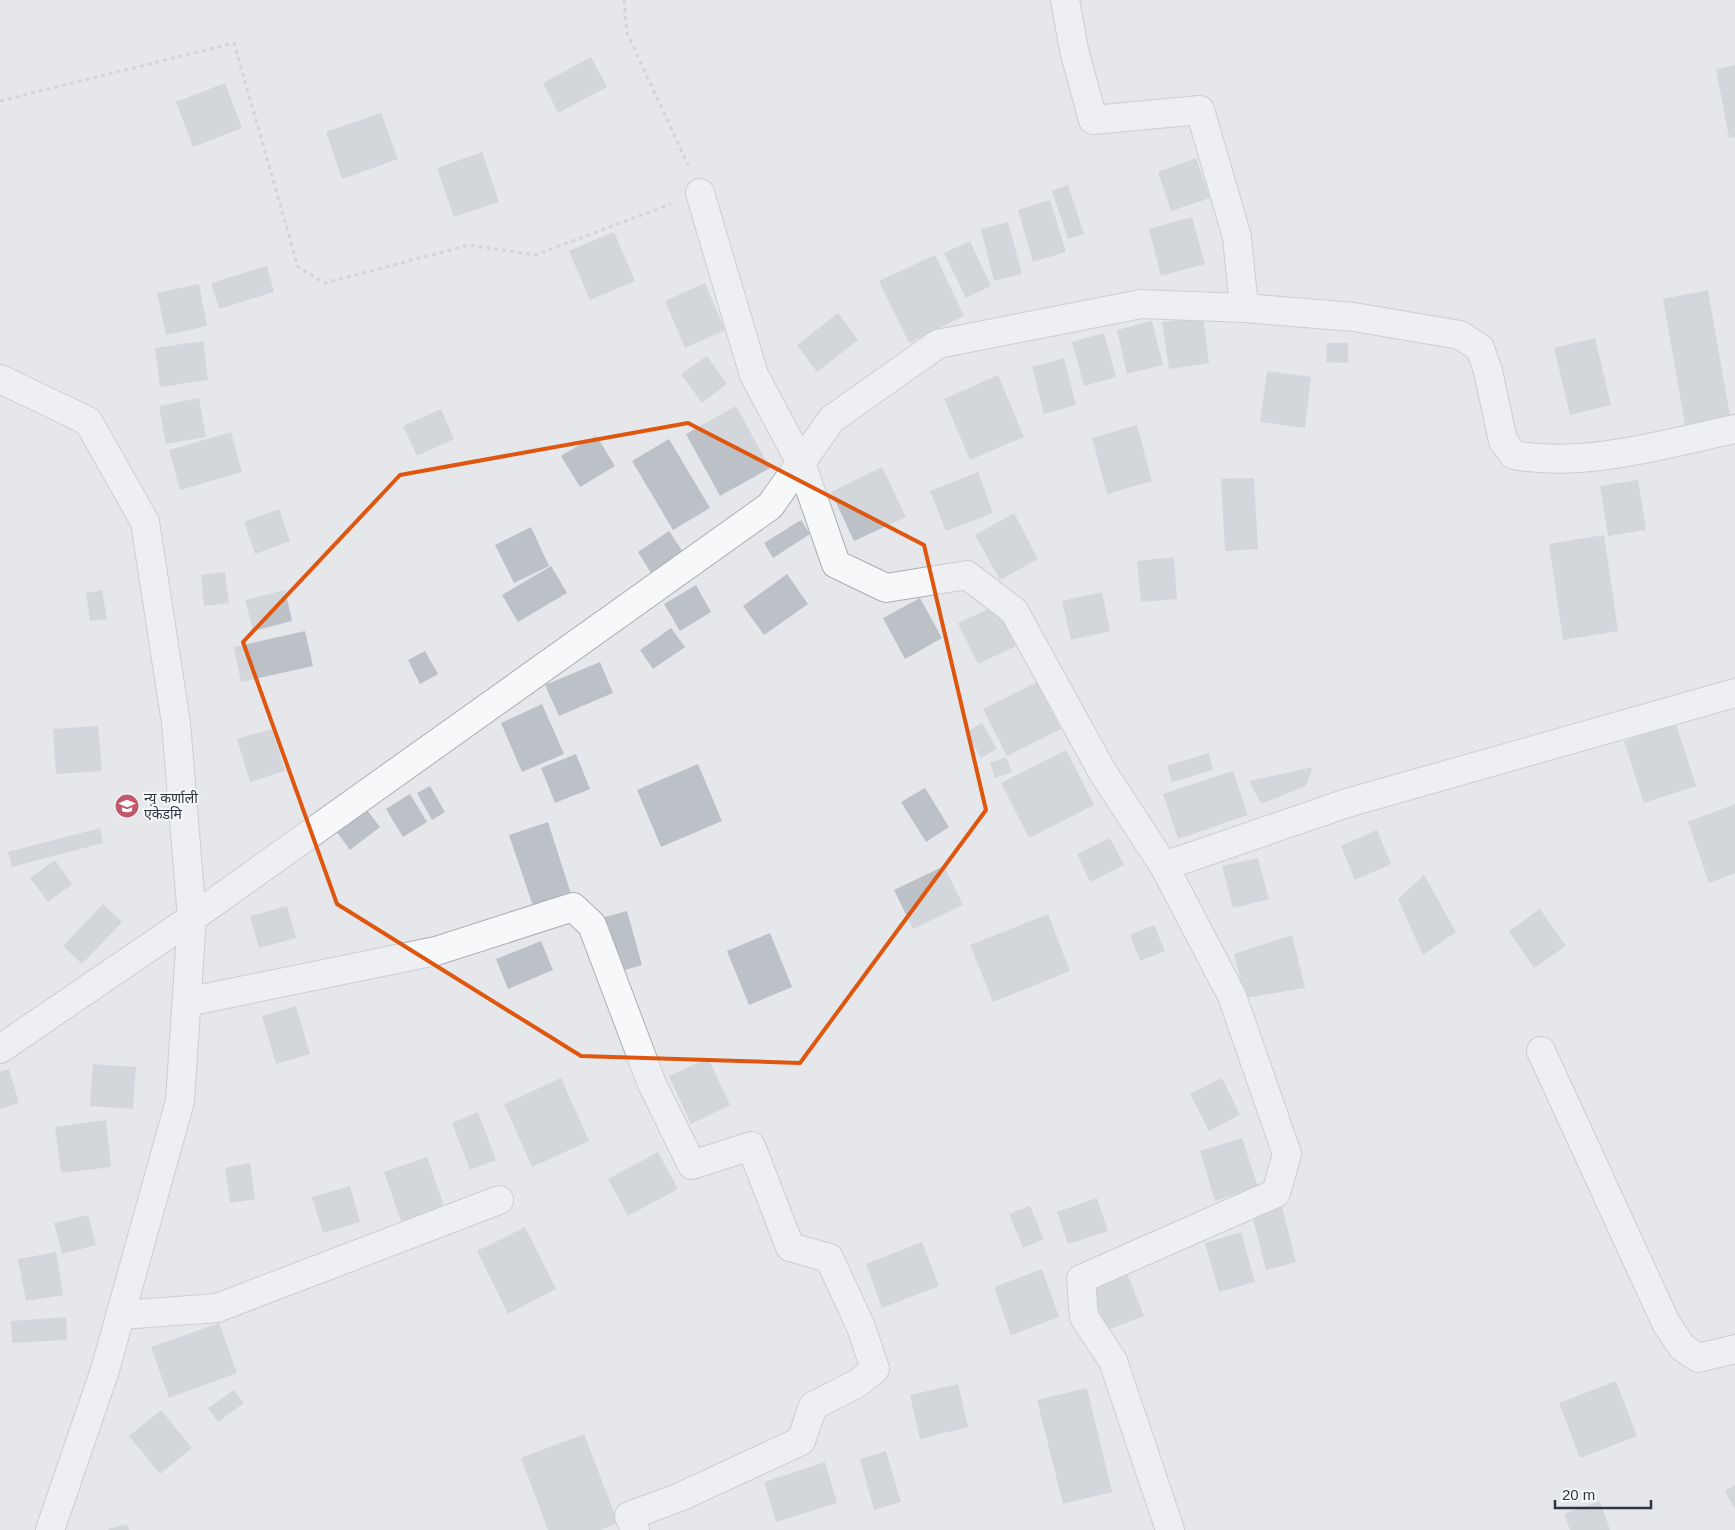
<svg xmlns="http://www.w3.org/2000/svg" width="1735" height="1530" viewBox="0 0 1735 1530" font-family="Arial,'Noto Sans Devanagari',sans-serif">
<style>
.building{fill:#bcc1c7}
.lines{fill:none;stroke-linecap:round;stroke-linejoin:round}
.minor-casing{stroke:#aaaeb5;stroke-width:30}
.path{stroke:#bbbec3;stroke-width:3;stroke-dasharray:4 4;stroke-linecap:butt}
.minor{stroke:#f7f8fa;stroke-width:28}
.marked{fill:none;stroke:#df570f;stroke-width:4;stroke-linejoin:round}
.labels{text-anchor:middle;stroke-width:4.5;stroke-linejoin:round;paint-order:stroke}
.poi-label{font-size:14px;fill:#2e3642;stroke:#f4f6f8;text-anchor:start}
</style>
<rect width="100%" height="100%" fill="#e5e7eb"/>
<path class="building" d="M 591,57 L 607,87 L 558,113 L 543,83 Z
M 1735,65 L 1735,137 L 1729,138 L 1716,69 Z
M 225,83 L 242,128 L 193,147 L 176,102 Z
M 381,113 L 398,159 L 342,179 L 326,132 Z
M 482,152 L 499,202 L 454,217 L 437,168 Z
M 1196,158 L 1210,198 L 1171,211 L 1158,172 Z
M 1068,185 L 1084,234 L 1068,239 L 1052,191 Z
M 1050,200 L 1066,252 L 1033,262 L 1018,210 Z
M 1192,217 L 1205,264 L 1161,276 L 1149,229 Z
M 1008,222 L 1022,274 L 994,281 L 981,229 Z
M 614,232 L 635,281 L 590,300 L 569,251 Z
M 970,241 L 991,286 L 966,298 L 944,253 Z
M 935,255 L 964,316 L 909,343 L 879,281 Z
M 267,266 L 274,292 L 219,309 L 211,283 Z
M 705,283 L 725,330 L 685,348 L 665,301 Z
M 199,284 L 207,326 L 166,335 L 157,293 Z
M 1708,290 L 1731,422 L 1686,430 L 1663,299 Z
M 838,313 L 858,340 L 817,372 L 797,345 Z
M 1203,317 L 1209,363 L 1169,369 L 1162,322 Z
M 1152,321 L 1163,365 L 1127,374 L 1117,330 Z
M 1104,333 L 1116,377 L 1084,386 L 1072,342 Z
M 1595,338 L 1611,405 L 1570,415 L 1554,348 Z
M 203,341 L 208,380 L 160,387 L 155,348 Z
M 1327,343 L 1348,343 L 1348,363 L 1326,362 Z
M 707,356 L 727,384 L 702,403 L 681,374 Z
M 1064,358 L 1076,405 L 1044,414 L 1032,367 Z
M 1267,371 L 1311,377 L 1305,428 L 1260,422 Z
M 998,375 L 1024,437 L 970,460 L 944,399 Z
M 199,398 L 206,437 L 166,444 L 159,406 Z
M 736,406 L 770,468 L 720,496 L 686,434 Z
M 441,409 L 454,439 L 417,456 L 403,426 Z
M 1137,425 L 1152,481 L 1107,494 L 1092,438 Z
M 231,432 L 242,472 L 180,490 L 169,450 Z
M 596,435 L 615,466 L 580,487 L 561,456 Z
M 669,439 L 710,508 L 673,530 L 632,461 Z
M 882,467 L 906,517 L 854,541 L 831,492 Z
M 978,472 L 993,513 L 946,531 L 930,491 Z
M 1254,478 L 1258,549 L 1225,551 L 1221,479 Z
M 1638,480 L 1646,530 L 1608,536 L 1600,486 Z
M 279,509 L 290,541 L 255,554 L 244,522 Z
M 1014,513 L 1038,559 L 1000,580 L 975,535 Z
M 801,520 L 810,534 L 773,558 L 764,543 Z
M 531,527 L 549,566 L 514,583 L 495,545 Z
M 669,531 L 683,552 L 651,573 L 638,552 Z
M 1604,535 L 1618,631 L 1563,640 L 1549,544 Z
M 1174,557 L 1177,599 L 1141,602 L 1137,561 Z
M 551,566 L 567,593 L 518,622 L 502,595 Z
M 225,572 L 229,603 L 204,606 L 201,575 Z
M 787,574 L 808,604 L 764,635 L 743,606 Z
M 696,585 L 711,612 L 680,631 L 664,604 Z
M 102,590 L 107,619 L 90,621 L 86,593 Z
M 285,590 L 292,621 L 253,631 L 245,600 Z
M 1102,592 L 1110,631 L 1071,640 L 1062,601 Z
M 920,598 L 942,638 L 905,659 L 883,618 Z
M 997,605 L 1016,646 L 978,664 L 958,623 Z
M 671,628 L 685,647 L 653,669 L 640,650 Z
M 305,631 L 313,666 L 241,682 L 234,647 Z
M 425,651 L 438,674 L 420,684 L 408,660 Z
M 600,662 L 613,693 L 559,716 L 545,685 Z
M 1037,682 L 1061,729 L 1007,756 L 983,709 Z
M 542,704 L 564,754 L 522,772 L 501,723 Z
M 982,723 L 997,749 L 981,758 L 966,732 Z
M 1676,724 L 1696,786 L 1644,803 L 1624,741 Z
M 98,726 L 102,771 L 56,774 L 53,729 Z
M 272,729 L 285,771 L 250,782 L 237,739 Z
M 1066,750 L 1094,805 L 1029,838 L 1001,783 Z
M 1209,753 L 1213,770 L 1172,782 L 1167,766 Z
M 576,754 L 590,789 L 555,803 L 541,768 Z
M 1006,757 L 1012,772 L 995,778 L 990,763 Z
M 698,764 L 722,821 L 661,847 L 637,790 Z
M 1313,767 L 1306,786 L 1261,804 L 1249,781 Z
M 1233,771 L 1248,815 L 1178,839 L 1163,794 Z
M 430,786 L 445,812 L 432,820 L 417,793 Z
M 925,788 L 949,827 L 926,842 L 901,802 Z
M 410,794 L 427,822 L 403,837 L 386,809 Z
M 360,801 L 380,827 L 350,850 L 330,823 Z
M 1735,804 L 1735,873 L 1709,883 L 1688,822 Z
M 548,822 L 572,897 L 534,909 L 509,835 Z
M 100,828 L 103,843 L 12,867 L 8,852 Z
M 1377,830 L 1391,864 L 1355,880 L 1341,846 Z
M 1110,838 L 1124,865 L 1090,882 L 1077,854 Z
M 1258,858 L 1269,899 L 1233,908 L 1222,866 Z
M 55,860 L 72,884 L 48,902 L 30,878 Z
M 944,866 L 963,905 L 913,929 L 894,890 Z
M 1424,875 L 1456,932 L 1423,955 L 1398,899 Z
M 103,904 L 122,922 L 82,964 L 63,946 Z
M 287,906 L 296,938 L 259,948 L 250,916 Z
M 1540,909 L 1566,946 L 1534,968 L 1509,931 Z
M 627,911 L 642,965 L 614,973 L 598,919 Z
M 1048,914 L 1070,971 L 993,1002 L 970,945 Z
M 1154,925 L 1165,951 L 1140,961 L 1130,935 Z
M 770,933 L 792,987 L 749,1005 L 727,951 Z
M 1292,935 L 1305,988 L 1245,998 L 1234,954 Z
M 541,941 L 553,970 L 508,989 L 496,959 Z
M 296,1006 L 310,1054 L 276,1064 L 262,1016 Z
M 708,1058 L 730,1105 L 691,1124 L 669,1076 Z
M 93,1064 L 136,1067 L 133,1109 L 90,1106 Z
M 9,1069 L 19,1103 L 0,1109 L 0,1072 Z
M 561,1078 L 589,1141 L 532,1167 L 504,1104 Z
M 1222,1078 L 1240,1115 L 1209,1131 L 1190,1094 Z
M 478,1112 L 496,1160 L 470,1170 L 452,1123 Z
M 106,1120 L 111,1167 L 61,1173 L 55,1127 Z
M 1242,1138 L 1258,1187 L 1215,1201 L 1200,1151 Z
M 658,1152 L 678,1189 L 628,1216 L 608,1179 Z
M 427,1157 L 447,1214 L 404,1230 L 384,1172 Z
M 250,1163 L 255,1199 L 230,1203 L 225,1168 Z
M 350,1186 L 360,1222 L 323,1233 L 312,1197 Z
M 1097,1198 L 1108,1231 L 1068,1244 L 1057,1212 Z
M 1030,1206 L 1044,1239 L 1023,1248 L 1009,1214 Z
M 1282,1207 L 1296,1262 L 1266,1270 L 1252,1215 Z
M 88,1215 L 96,1245 L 62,1254 L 54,1223 Z
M 525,1227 L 556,1289 L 508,1314 L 477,1251 Z
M 1241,1232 L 1255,1282 L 1219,1292 L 1205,1243 Z
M 922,1242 L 939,1286 L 882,1308 L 866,1264 Z
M 56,1252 L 63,1295 L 26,1301 L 18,1259 Z
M 1042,1269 L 1059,1317 L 1011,1335 L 994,1287 Z
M 1127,1273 L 1144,1316 L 1107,1330 L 1090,1288 Z
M 66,1317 L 67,1340 L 12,1343 L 11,1321 Z
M 219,1323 L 237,1373 L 169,1398 L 151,1347 Z
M 1616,1381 L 1637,1436 L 1580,1458 L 1559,1403 Z
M 958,1384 L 968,1427 L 920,1439 L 910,1395 Z
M 1087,1388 L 1112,1492 L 1063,1504 L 1037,1400 Z
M 234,1390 L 244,1403 L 218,1422 L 208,1408 Z
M 161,1410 L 192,1448 L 160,1474 L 129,1436 Z
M 584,1434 L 618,1523 L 601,1530 L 548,1530 L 521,1458 Z
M 886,1451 L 901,1502 L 874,1510 L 860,1459 Z
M 825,1462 L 837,1503 L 776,1522 L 764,1482 Z
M 1735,1485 L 1735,1509 L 1725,1491 Z
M 1600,1501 L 1610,1530 L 1570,1530 L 1564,1514 Z
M 127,1524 L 129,1530 L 108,1530 L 108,1529 Z"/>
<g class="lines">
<defs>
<path id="minor" d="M 1065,0 L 1074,50 L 1093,120 L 1200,110 L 1237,237 L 1244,308
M 700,193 L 754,375 L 801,463 L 836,564 L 886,588 L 967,575 L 1014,611 L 1102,771 L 1164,866 L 1347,803 L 1735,693
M 0,379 L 88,421 L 145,522 L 176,723 L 192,918 L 180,1101 L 105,1370 L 50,1530
M 1164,866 L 1232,996 L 1287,1154 L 1276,1193 L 1081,1279 L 1084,1317 L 1113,1361 L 1170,1530
M 187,1002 L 436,951 L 573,907 L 592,925 L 652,1084 L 692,1165 L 751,1146 L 790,1247 L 829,1258 L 861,1327 L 875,1369 L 858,1383 L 813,1406 L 801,1441 L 680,1497 L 629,1516 L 635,1530
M 0,1049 L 192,918 L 770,506 L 832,419 L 938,344 L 1141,304 L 1244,308 L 1354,317 L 1460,335 L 1480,348 L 1488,371 L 1503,441 L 1514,455 C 1587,468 1664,444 1735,429
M 1541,1051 L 1666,1323 L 1682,1347 L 1698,1358 L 1735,1349
M 121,1315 L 217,1308 L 499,1200"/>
</defs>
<use href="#minor" class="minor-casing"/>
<path class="path" d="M 624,0 L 627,33 L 688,165
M 0,101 L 234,43 L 298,267 L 325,283 L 469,245 L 535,255 L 671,204"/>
<use href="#minor" class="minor"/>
</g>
<path d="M0 0H1735V1530H0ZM 688,423 L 924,545 L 986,810 L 800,1063 L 581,1056 L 337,904 L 243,642 L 400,475 Z" fill="#e5e7eb" fill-opacity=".55" fill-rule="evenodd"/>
<path class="marked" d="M 688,423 L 924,545 L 986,810 L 800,1063 L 581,1056 L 337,904 L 243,642 L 400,475 Z"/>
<defs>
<symbol id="school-disc" viewBox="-11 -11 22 22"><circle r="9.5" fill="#c2586c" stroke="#f4f6f8"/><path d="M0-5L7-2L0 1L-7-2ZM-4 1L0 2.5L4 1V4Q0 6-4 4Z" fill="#fff"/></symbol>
</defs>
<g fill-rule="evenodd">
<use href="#school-disc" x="113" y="792" width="28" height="28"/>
</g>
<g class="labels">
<g class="poi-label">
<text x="144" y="803">न्यु कर्णाली<tspan x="144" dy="16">एकेडमि</tspan></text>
</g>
</g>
<path d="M1555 1500v8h96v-8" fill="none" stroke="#2e3642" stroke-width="2.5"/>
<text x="1562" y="1500" font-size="15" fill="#2e3642" stroke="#f4f6f8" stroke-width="4" paint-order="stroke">20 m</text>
</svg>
